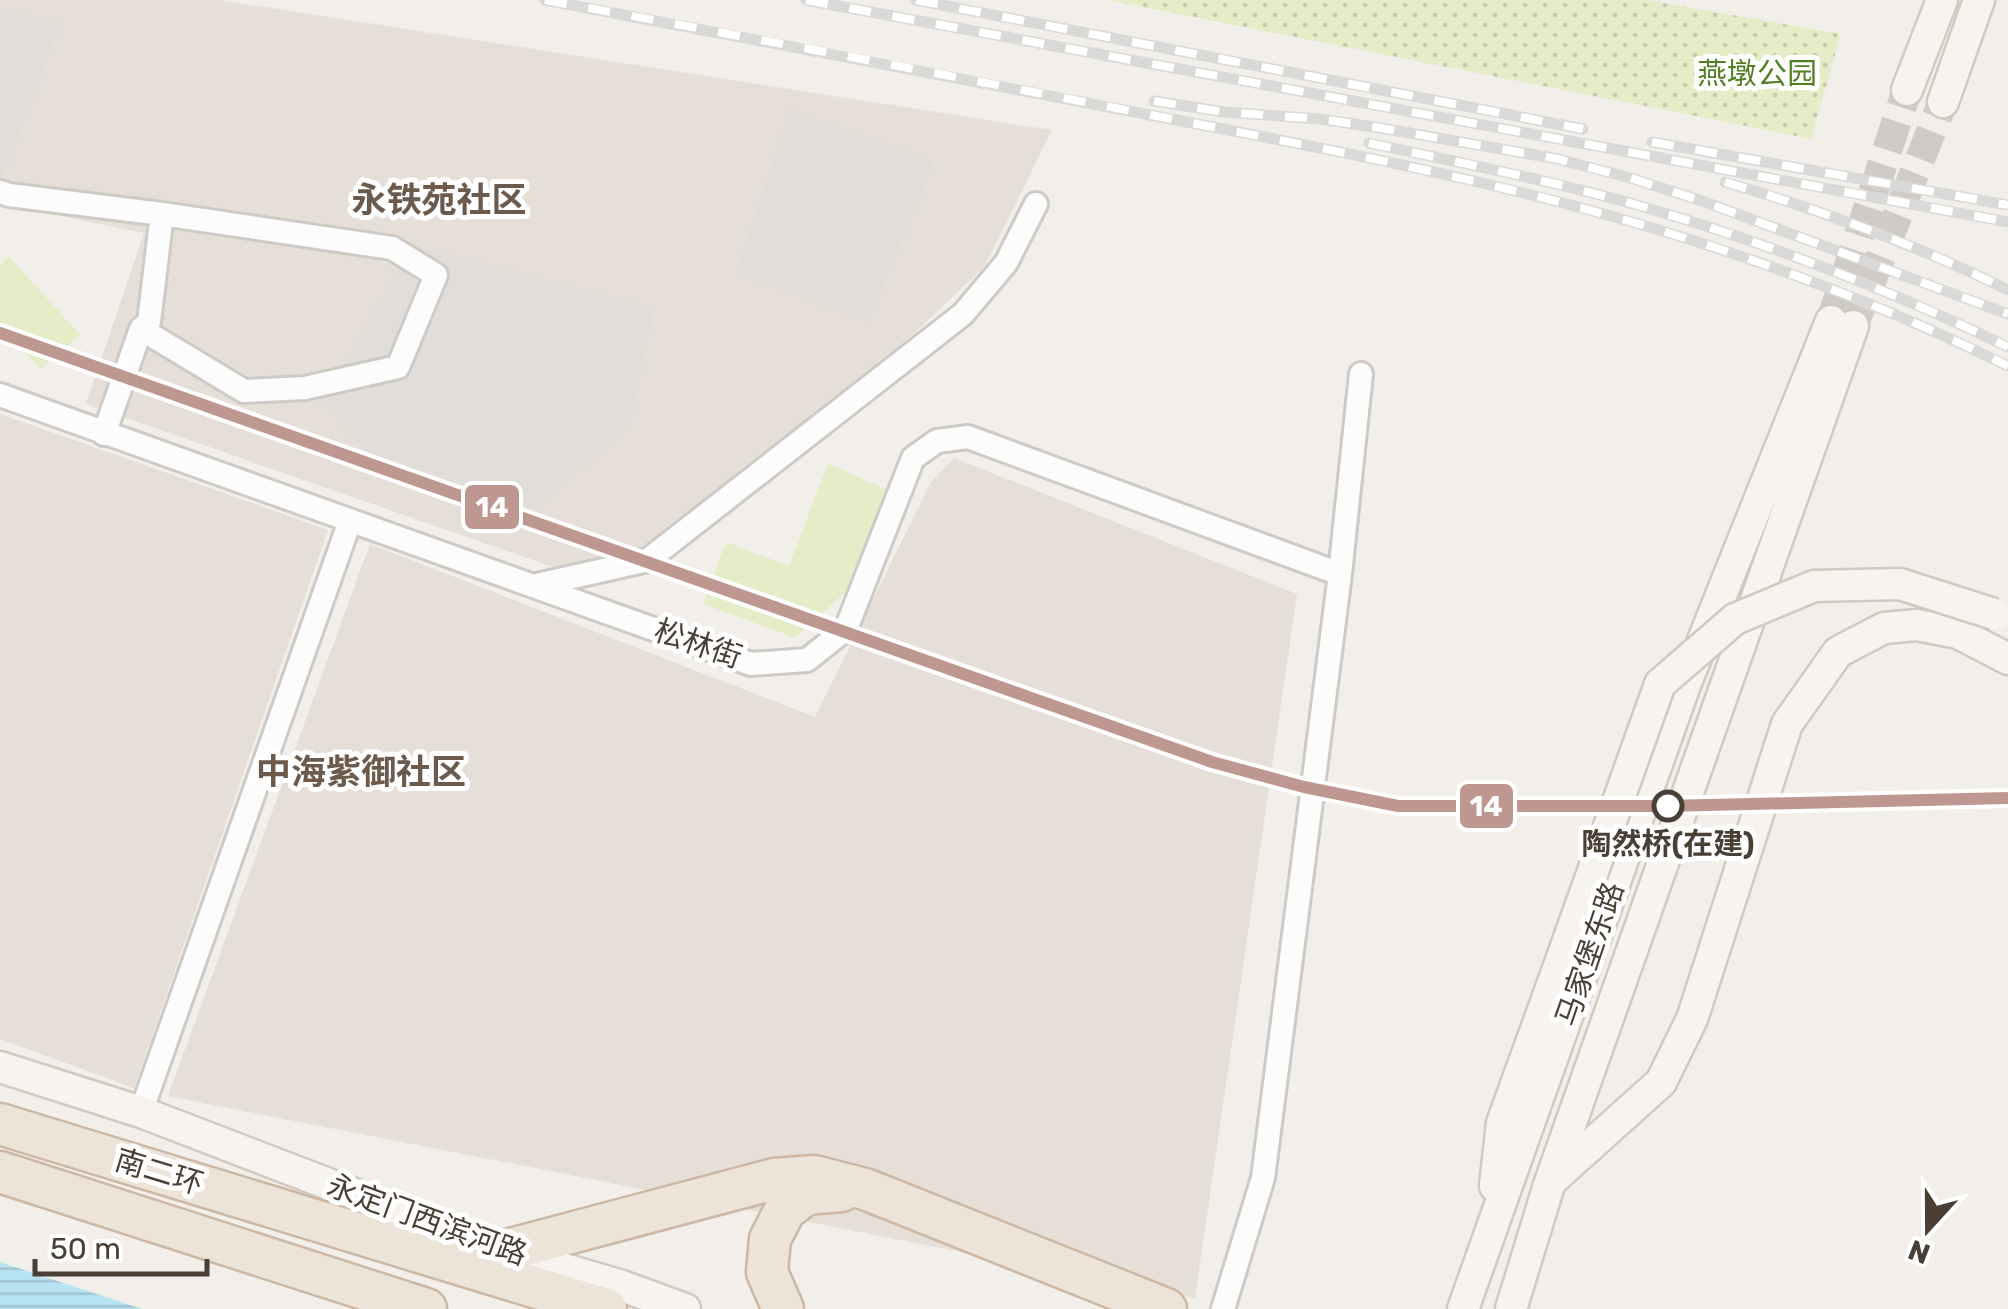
<svg xmlns="http://www.w3.org/2000/svg" width="2008" height="1309" viewBox="0 0 2008 1309" font-family="Rubik,'Noto Sans SC',sans-serif">
<style>
.residential{fill:#e6dfd7}
.green{fill:#e4edc8}
.park{fill:url(#park-dots)}
.parking{fill:#e1ddda}
.water{fill:url(#water-rules)}
.lines{fill:none;stroke-linecap:round;stroke-linejoin:round}
.secondary-tunnel{stroke:#d0cbc6;stroke-width:30;stroke-dasharray:30 15;stroke-linecap:butt}
.street-casing{stroke:#cecac6;stroke-width:28}
.secondary-casing{stroke:#d2cac1;stroke-width:35}
.highway-casing{stroke:#ccb8a4;stroke-width:45}
.street{stroke:#fdfcfc;stroke-width:22}
.secondary{stroke:#f7f4ef;stroke-width:30}
.highway{stroke:#ede4d9;stroke-width:40}
.rail-casing{stroke:#d9d9d8;stroke-width:11}
.rail{stroke:#fff;stroke-width:8;stroke-dasharray:22;stroke-linecap:butt}
.secondary-bridge-casing{stroke:#d2cac1;stroke-width:35;stroke-linecap:butt}
.secondary-bridge{stroke:#f7f4ef;stroke-width:30}
.metro-1-casing{stroke:#fff;stroke-width:20}
.metro-1{stroke:#bf9791;stroke-width:12}
.stop-dot{fill:#fff;stroke:#493f35;stroke-width:5}
.labels{text-anchor:middle;stroke-width:10;stroke-linejoin:round;paint-order:stroke}
.park-label{font-size:30px;fill:#537f24;stroke:#fff}
.street-label{font-size:30px;fill:#493f35;stroke:#fff}
.stop-label{font-size:30px;font-weight:bold;fill:#493f35;stroke:#fff}
.quarter-label{font-size:35px;font-weight:bold;fill:#6c5b4c;stroke:#fff}
.line-badge{stroke:#fff;stroke-width:4}
.badge-label{font-size:28px;text-anchor:middle;font-weight:bold;fill:#fff}
</style>
<defs>
<pattern id="park-dots" width="8" height="8" patternUnits="userSpaceOnUse" patternTransform="scale(2.5)"><rect width="8" height="8" fill="#e4edc8"/><path d="M2 2h.1M6 6h.1" fill="none" stroke="#c5ccac" stroke-width="1.8" stroke-linecap="round"/></pattern>
<pattern id="water-rules" width="6" height="5" patternUnits="userSpaceOnUse" patternTransform="scale(2.5)"><rect width="6" height="5" fill="#b8e3f2"/><path d="M0 2.5h6" fill="none" stroke="#a0c4d0"/></pattern>
</defs>
<rect width="100%" height="100%" fill="#f2eeea"/>
<path class="residential" d="M 0,0 L 220,0 L 1052,130 L 984,267 L 904,343 L 639,553 L 602,567 L 550,566 L 86,404 L 144,233 L 0,204 Z
M 0,414 L 328,530 L 134,1088 L 0,1039 Z
M 954,458 L 1297,594 L 1195,1298 L 168,1096 L 370,544 L 815,717 L 931,482 Z"/>
<path class="green" d="M 9,256 L 80,335 L 40,369 L 0,326 L 0,265 Z
M 828,463 L 887,490 L 849,589 L 795,638 L 703,604 L 726,542 L 789,566 Z"/>
<path class="park" d="M 1108,0 L 1647,0 L 1841,34 L 1811,139 Z"/>
<path class="parking" d="M 0,11 L 61,22 L 0,185 Z
M 791,111 L 934,162 L 868,321 L 736,272 Z
M 412,245 L 654,309 L 629,426 L 528,513 L 388,484 L 326,401 Z"/>
<path class="water" d="M 0,1262 L 142,1309 L 0,1309 Z"/>
<g class="lines">
<path class="secondary-tunnel" d="M 1831,321 L 1907,90
M 1853,326 L 1943,102"/>
<defs>
<path id="street" d="M 0,192 L 9,195 L 162,214 L 392,248 L 436,275 L 398,367 L 305,388 L 244,391 L 141,329 L 149,322 L 162,214
M 0,395 L 751,664 L 807,660 L 846,629 L 913,458 L 937,441 L 968,437 L 1340,574
M 104,434 L 141,329
M 537,585 L 648,560 L 963,314 L 1006,263 L 1036,204
M 141,1112 L 350,521
M 1223,1309 L 1263,1178 L 1340,574 L 1361,374"/>
<path id="secondary" d="M 1907,90 L 1942,0
M 1943,102 L 1979,0
M 0,1067 L 141,1112 L 503,1251 L 622,1286 L 685,1309
M 1552,1180 L 1661,1082 L 1692,1019 L 1787,724 L 1838,652 L 1884,628 L 1917,625 L 1958,633 L 2008,659
M 1495,1186 L 1502,1123 L 1558,969
M 1463,1309 L 1685,685 L 1831,321
M 1511,1309 L 1550,1182 L 1853,326"/>
<path id="highway" d="M 0,1124 L 606,1309
M 0,1172 L 426,1309
M 503,1251 L 774,1179 L 814,1176 L 865,1189 L 1166,1309
M 783,1309 L 767,1272 L 770,1239 L 785,1210 L 806,1194 L 841,1191"/>
</defs>
<use href="#street" class="street-casing"/>
<use href="#secondary" class="secondary-casing"/>
<use href="#highway" class="highway-casing"/>
<use href="#street" class="street"/>
<use href="#secondary" class="secondary"/>
<use href="#highway" class="highway"/>
<defs>
<path id="rail" d="M 545,0 C 759,39 973,80 1187,122 C 1294,143 1401,163 1507,189 C 1679,230 1849,288 2008,366
M 806,0 L 2008,222
M 916,0 L 1583,129
M 1154,101 L 1224,112 L 1320,119 L 1381,128 L 1558,159 L 1634,179 L 1702,201 L 2008,314
M 1652,142 L 2008,205
M 1369,143 C 1461,163 1554,181 1644,207 C 1769,244 1891,290 2008,347
M 1725,182 C 1823,211 1917,245 2008,290"/>
</defs>
<use href="#rail" class="rail-casing"/>
<use href="#rail" class="rail"/>
<defs>
<path id="secondary-bridge" d="M 1558,969 L 1660,684 L 1735,619 L 1814,586 L 1900,584 L 1994,614"/>
</defs>
<use href="#secondary-bridge" class="secondary-bridge-casing"/>
<use href="#secondary-bridge" class="secondary-bridge"/>
<defs>
<path id="metro-1" d="M 0,333 L 1212,762 L 1304,787 L 1398,806 L 1666,806 L 2008,798"/>
</defs>
<use href="#metro-1" class="metro-1-casing"/>
<use href="#metro-1" class="metro-1"/>
</g>
<circle class="stop-dot" cx="1668" cy="806" r="14"/>
<g class="labels">
<g class="park-label">
<text x="1757" y="84">燕墩公园</text>
</g>
<g class="street-label">
<text transform="translate(698 644) rotate(19)" y="10">松林街</text>
<text transform="translate(1590 954) rotate(-71)" y="10">马家堡东路</text>
<text transform="translate(159 1172) rotate(17)" y="10">南二环</text>
<text transform="translate(427 1220) rotate(20)" y="10">永定门西滨河路</text>
</g>
<g class="stop-label">
<text x="1668" y="854">陶然桥(在建)</text>
</g>
<g class="quarter-label">
<text x="439" y="212">永铁苑社区</text>
<text x="361" y="784">中海紫御社区</text>
</g>
</g>
<g class="line-badge">
<rect x="463" y="483" width="58" height="48" rx="10" fill="#bf9791"/>
<rect x="1458" y="782" width="57" height="48" rx="10" fill="#bf9791"/>
</g>
<g class="badge-label">
<text x="492" y="517">14</text>
<text x="1486" y="816">14</text>
</g>
<g transform="translate(1928 1229) rotate(201)" stroke="#ffffff" stroke-width="8" paint-order="stroke">
<path d="M0-8L18 38L0 25L-18 38Z" fill="#493f35"/>
<text y="-15" font-size="28" font-weight="bold" text-anchor="middle" fill="#493f35">N</text>
</g>
<path d="M35 1259v15h172v-15" fill="none" stroke="#493f35" stroke-width="5"/>
<text x="50" y="1259" font-size="30" fill="#493f35" stroke="#ffffff" stroke-width="8" paint-order="stroke">50 m</text>
</svg>
